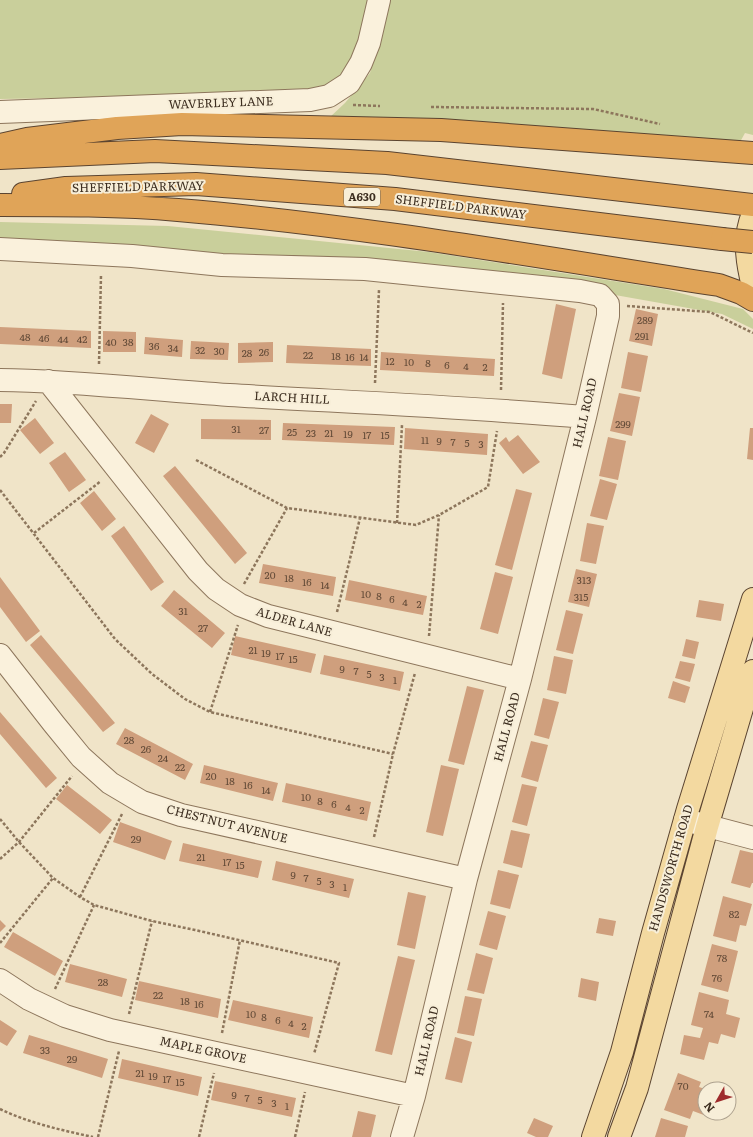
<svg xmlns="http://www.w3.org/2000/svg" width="753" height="1137" viewBox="0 0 753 1137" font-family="Literata,serif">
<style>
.green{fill:#c9cf9b}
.building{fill:#cf9f7d}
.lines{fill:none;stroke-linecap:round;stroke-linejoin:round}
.minor-casing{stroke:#8d765c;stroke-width:24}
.major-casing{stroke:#5b4430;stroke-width:24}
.highway-casing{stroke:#5b4430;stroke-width:24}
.path{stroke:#8d765c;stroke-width:2.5;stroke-dasharray:3 2;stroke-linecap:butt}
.minor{stroke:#faf1dc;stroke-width:22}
.major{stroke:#f3d9a0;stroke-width:22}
.highway{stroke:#e0a458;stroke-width:22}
.highway-bridge-casing{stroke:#5b4430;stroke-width:24;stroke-linecap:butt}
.highway-bridge{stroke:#e0a458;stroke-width:22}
.labels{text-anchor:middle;stroke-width:4;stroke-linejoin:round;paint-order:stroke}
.number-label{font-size:10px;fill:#624a37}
.shield{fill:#f7eed8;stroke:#756857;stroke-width:1}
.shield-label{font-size:11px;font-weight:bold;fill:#3d2e20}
.street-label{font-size:12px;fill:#3d2e20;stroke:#f7eed8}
</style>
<rect width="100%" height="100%" fill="#f0e4c8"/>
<path class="green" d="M 0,0 L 369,0 L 359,42 L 345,77 L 312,94 L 0,99 Z
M 387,0 L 753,0 L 753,135 L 745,133 L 740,142 L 329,118 L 345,103 L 370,73 Z
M 0,222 L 168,226 L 429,252 L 664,289 L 743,309 L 753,319 L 753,329 L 722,314 L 570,287 L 336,260 L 0,242 Z"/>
<path class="building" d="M 556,304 L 576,309 L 562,379 L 542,374 Z
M 636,309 L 658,314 L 652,346 L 629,341 Z
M 0,327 L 91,331 L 91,348 L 0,344 Z
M 103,331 L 136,332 L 136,352 L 103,352 Z
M 145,337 L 183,340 L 182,357 L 144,354 Z
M 191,341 L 229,343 L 228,360 L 190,359 Z
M 273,342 L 273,362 L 238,363 L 238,343 Z
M 287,345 L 371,349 L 371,366 L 286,363 Z
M 381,352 L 495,359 L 494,376 L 380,370 Z
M 628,352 L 648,356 L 641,392 L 621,388 Z
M 619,393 L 640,397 L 632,436 L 610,431 Z
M 0,404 L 12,404 L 11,423 L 0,423 Z
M 151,414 L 169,424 L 154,453 L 135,443 Z
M 35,418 L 54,443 L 40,454 L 20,430 Z
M 201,419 L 271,420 L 271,440 L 201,439 Z
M 283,423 L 395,427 L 394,445 L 282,440 Z
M 405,428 L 488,434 L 487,455 L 404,449 Z
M 750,428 L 753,428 L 753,460 L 747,459 Z
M 518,435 L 540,462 L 523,474 L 499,443 L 506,437 L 509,442 Z
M 608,437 L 626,441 L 618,480 L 599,476 Z
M 65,452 L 86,480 L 69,492 L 49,463 Z
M 175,466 L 247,553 L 235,564 L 163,476 Z
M 600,479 L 617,484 L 607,520 L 590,516 Z
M 516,489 L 532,493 L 512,570 L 495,565 Z
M 94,491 L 116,519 L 102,531 L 80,503 Z
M 587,523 L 604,526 L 596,564 L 580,561 Z
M 124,526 L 164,582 L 151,591 L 111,536 Z
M 263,564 L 336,577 L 333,596 L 259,583 Z
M 576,569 L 597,574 L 589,607 L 568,602 Z
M 495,572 L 513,577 L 498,634 L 480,629 Z
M 0,577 L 40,631 L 26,642 L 0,607 Z
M 349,580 L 427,596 L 423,615 L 345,600 Z
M 174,590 L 225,633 L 212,648 L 161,606 Z
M 699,600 L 724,604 L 721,621 L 696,617 Z
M 566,610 L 583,614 L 573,654 L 556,650 Z
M 41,635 L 115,723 L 103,732 L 30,645 Z
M 235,636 L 316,654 L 311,673 L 231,655 Z
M 686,639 L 699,642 L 695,659 L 682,656 Z
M 324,655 L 404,672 L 400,691 L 320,674 Z
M 554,656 L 573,660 L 566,694 L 547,690 Z
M 680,661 L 695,664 L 690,682 L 675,678 Z
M 673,681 L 690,687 L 685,703 L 668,698 Z
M 467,686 L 484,690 L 464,765 L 448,761 Z
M 543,698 L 559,702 L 549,739 L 534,735 Z
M 0,712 L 57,778 L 46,788 L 0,734 Z
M 125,728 L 193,764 L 185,780 L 116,744 Z
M 531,741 L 548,745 L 538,782 L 521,777 Z
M 204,765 L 278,783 L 273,801 L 200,783 Z
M 441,765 L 459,769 L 443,836 L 426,832 Z
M 286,783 L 371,802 L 367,821 L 282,802 Z
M 522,784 L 537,787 L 527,826 L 512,822 Z
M 67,785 L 112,820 L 100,834 L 56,799 Z
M 120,822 L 172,841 L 165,860 L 113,842 Z
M 511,830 L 530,834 L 522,868 L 503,863 Z
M 183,843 L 262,861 L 258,878 L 179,861 Z
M 740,850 L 753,853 L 753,883 L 752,883 L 750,888 L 731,883 Z
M 276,861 L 354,879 L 349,898 L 272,880 Z
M 498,870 L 519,875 L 510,909 L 490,904 Z
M 408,892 L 426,896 L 415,949 L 397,945 Z
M 723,896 L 752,904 L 746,926 L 740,925 L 736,942 L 713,936 Z
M 488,911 L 506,916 L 497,950 L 479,945 Z
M 599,918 L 616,921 L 613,936 L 596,933 Z
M 0,920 L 6,926 L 0,932 Z
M 13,932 L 63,961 L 55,976 L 4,947 Z
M 712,944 L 738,951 L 728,992 L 701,985 Z
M 476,953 L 493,958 L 484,994 L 467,990 Z
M 398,956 L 415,960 L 392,1055 L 375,1051 Z
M 70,964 L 127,979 L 122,997 L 65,982 Z
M 581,978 L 599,982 L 596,1001 L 578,997 Z
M 139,981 L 221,999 L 218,1018 L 135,1000 Z
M 699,992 L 729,1000 L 726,1014 L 740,1018 L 735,1038 L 721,1034 L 718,1044 L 709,1042 L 704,1060 L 680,1054 L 684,1035 L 700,1038 L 703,1028 L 691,1025 Z
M 465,996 L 482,999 L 474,1036 L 457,1033 Z
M 233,1000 L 313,1017 L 309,1038 L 228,1020 Z
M 0,1020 L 17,1031 L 7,1046 L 0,1042 Z
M 29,1035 L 108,1059 L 102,1078 L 23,1053 Z
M 455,1037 L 472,1042 L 462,1083 L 445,1079 Z
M 122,1059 L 202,1077 L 198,1096 L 118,1078 Z
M 678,1073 L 701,1082 L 699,1087 L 705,1089 L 705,1113 L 714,1113 L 712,1118 L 693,1111 L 690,1119 L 664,1110 Z
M 215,1081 L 296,1098 L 292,1117 L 211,1100 Z
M 358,1111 L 376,1115 L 371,1137 L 352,1137 Z
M 534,1118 L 553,1126 L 548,1137 L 536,1137 L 527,1133 Z
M 661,1118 L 688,1126 L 685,1137 L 655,1137 Z"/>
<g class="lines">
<defs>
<path id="minor" d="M 0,112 L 310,100 L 329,96 L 349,83 L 361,63 L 369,43 L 379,0
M 0,249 L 132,256 L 222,265 L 365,269 L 580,291 L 600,295 L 608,304 L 608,316 L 585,417 L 520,679 L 466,879 L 414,1096 L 402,1137
M 0,380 C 77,381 153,390 229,395 C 348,402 466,407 585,417
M 48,381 L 198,571 L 216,589 L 240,605 L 268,616 L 520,679
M 0,655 L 54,724 L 81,757 L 110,783 L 142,802 L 181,815 L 466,879
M 685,820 L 753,838
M 0,980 L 29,999 L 65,1016 L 110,1030 L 414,1096"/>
<path id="major" d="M 753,214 C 743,237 747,263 753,286
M 593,1137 L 622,1052 L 653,933 L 688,809 L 753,599
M 619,1137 L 637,1088 L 707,827 L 753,671"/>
<path id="highway" d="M 0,145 L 27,139 L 117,128 L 182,124 L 441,130 L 753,153
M 0,158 L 155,151 L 387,163 L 753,205
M 23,194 L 66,188 L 196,184 L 395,199 L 722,239
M 0,205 C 59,205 119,205 178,210 C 359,225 539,257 719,285 L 741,293 L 753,300"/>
</defs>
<use href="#minor" class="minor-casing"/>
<use href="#major" class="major-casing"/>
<use href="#highway" class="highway-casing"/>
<path class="path" d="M 353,105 L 380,106
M 431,107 L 593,109 L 660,124
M 627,306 L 710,312 L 753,333
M 99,364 L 101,275
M 375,383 L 379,290
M 501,390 L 503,303
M 0,457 L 4,453 L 36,401
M 196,460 L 287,508 L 416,525 L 439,515 L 488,487 L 497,431
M 0,490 L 115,639 L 152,674 L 185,699 L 210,712 L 393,754
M 397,523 L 402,425
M 34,533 L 101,481
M 244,584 L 287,508
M 337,612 L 360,518
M 429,636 L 439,515
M 210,712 L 238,625
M 0,819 L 19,842 L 53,878 L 80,897 L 94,905 L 152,921 L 195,930 L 339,963 L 314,1054
M 374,837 L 393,754 L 415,673
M 0,859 L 19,842 L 72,776
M 80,897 L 122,814
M 0,943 L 53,878
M 55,989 L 94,905
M 129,1014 L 152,921
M 222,1033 L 240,940
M 0,1109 C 29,1123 61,1130 93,1137
M 98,1137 L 119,1051
M 199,1137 L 214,1073
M 295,1137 L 305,1092"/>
<use href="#minor" class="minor"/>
<use href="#major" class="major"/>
<use href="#highway" class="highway"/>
<defs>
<path id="highway-bridge" d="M 722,239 L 753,242"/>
</defs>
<use href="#highway-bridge" class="highway-bridge-casing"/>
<use href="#highway-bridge" class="highway-bridge"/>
</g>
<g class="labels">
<g class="number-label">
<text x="645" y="324">289</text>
<text x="642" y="340">291</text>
<text x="25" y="341">48</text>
<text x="44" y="342">46</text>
<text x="63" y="343">44</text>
<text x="82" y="343">42</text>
<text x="111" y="346">40</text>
<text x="128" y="346">38</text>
<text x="154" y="350">36</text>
<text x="173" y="352">34</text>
<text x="200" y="354">32</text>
<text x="219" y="355">30</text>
<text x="264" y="356">26</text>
<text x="247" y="357">28</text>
<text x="308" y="359">22</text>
<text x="336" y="360">18</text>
<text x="350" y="361">16</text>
<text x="364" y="361">14</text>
<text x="390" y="365">12</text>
<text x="409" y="366">10</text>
<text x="428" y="367">8</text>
<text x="447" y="369">6</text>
<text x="466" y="370">4</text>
<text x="485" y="371">2</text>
<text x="623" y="428">299</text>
<text x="236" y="433">31</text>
<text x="264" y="434">27</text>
<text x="292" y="436">25</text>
<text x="311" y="437">23</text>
<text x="329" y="437">21</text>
<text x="348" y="438">19</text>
<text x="367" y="439">17</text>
<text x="385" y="439">15</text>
<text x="425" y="444">11</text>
<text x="439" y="445">9</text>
<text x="453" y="446">7</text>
<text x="467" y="447">5</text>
<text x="481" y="448">3</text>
<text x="270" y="579">20</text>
<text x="289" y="582">18</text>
<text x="584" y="584">313</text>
<text x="307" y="586">16</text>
<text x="325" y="589">14</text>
<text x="366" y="598">10</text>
<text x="379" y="600">8</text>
<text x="581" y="601">315</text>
<text x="392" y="603">6</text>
<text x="405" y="606">4</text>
<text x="419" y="608">2</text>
<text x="183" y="615">31</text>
<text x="203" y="632">27</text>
<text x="253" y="654">21</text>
<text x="266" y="657">19</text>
<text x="280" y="660">17</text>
<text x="293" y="663">15</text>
<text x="342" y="673">9</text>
<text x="356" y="675">7</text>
<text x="369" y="678">5</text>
<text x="382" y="681">3</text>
<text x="395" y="684">1</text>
<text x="129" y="744">28</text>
<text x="146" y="753">26</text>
<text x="163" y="762">24</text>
<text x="180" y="771">22</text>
<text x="211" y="780">20</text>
<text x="230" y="785">18</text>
<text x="248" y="789">16</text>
<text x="266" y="794">14</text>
<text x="306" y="801">10</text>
<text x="320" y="805">8</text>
<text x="334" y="808">6</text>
<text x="348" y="811">4</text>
<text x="362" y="814">2</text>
<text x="136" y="843">29</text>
<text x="201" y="861">21</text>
<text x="227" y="866">17</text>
<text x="240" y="869">15</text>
<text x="293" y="879">9</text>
<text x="306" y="882">7</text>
<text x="319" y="885">5</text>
<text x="332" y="888">3</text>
<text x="345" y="891">1</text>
<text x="734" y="918">82</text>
<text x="722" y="962">78</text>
<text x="717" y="982">76</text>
<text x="103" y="986">28</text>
<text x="158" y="999">22</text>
<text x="185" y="1005">18</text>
<text x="199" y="1008">16</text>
<text x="251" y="1018">10</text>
<text x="709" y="1018">74</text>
<text x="264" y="1021">8</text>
<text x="278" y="1024">6</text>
<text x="291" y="1027">4</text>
<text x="304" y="1030">2</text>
<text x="45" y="1054">33</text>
<text x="72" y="1063">29</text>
<text x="140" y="1077">21</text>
<text x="153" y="1080">19</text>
<text x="167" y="1083">17</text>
<text x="180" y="1086">15</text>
<text x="683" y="1090">70</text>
<text x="234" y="1099">9</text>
<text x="247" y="1102">7</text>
<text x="260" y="1104">5</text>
<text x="274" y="1107">3</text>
<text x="287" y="1110">1</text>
</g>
<rect class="shield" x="344" y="188" width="36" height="18" rx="3"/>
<g class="shield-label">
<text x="362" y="201">A630</text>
</g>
<g class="street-label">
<text transform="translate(221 103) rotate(-2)" y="4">WAVERLEY LANE</text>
<text transform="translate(138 187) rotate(-1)" y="4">SHEFFIELD PARKWAY</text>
<text transform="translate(461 207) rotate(7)" y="4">SHEFFIELD PARKWAY</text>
<text transform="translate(292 398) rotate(3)" y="4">LARCH HILL</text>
<text transform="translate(585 413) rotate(-77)" y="4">HALL ROAD</text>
<text transform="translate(294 622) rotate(16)" y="4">ALDER LANE</text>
<text transform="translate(507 727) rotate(-75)" y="4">HALL ROAD</text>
<text transform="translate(227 824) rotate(14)" y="4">CHESTNUT AVENUE</text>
<text transform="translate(671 868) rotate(-74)" y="4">HANDSWORTH ROAD</text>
<text transform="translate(427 1041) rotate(-77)" y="4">HALL ROAD</text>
<text transform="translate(203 1050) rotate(12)" y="4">MAPLE GROVE</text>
</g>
</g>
<g transform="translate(717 1101) rotate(231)"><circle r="19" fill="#f7eed8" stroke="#ada18e"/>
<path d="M0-3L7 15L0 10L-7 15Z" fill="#9e2a2b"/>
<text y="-6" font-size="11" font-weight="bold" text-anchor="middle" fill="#3d2e20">N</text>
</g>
</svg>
